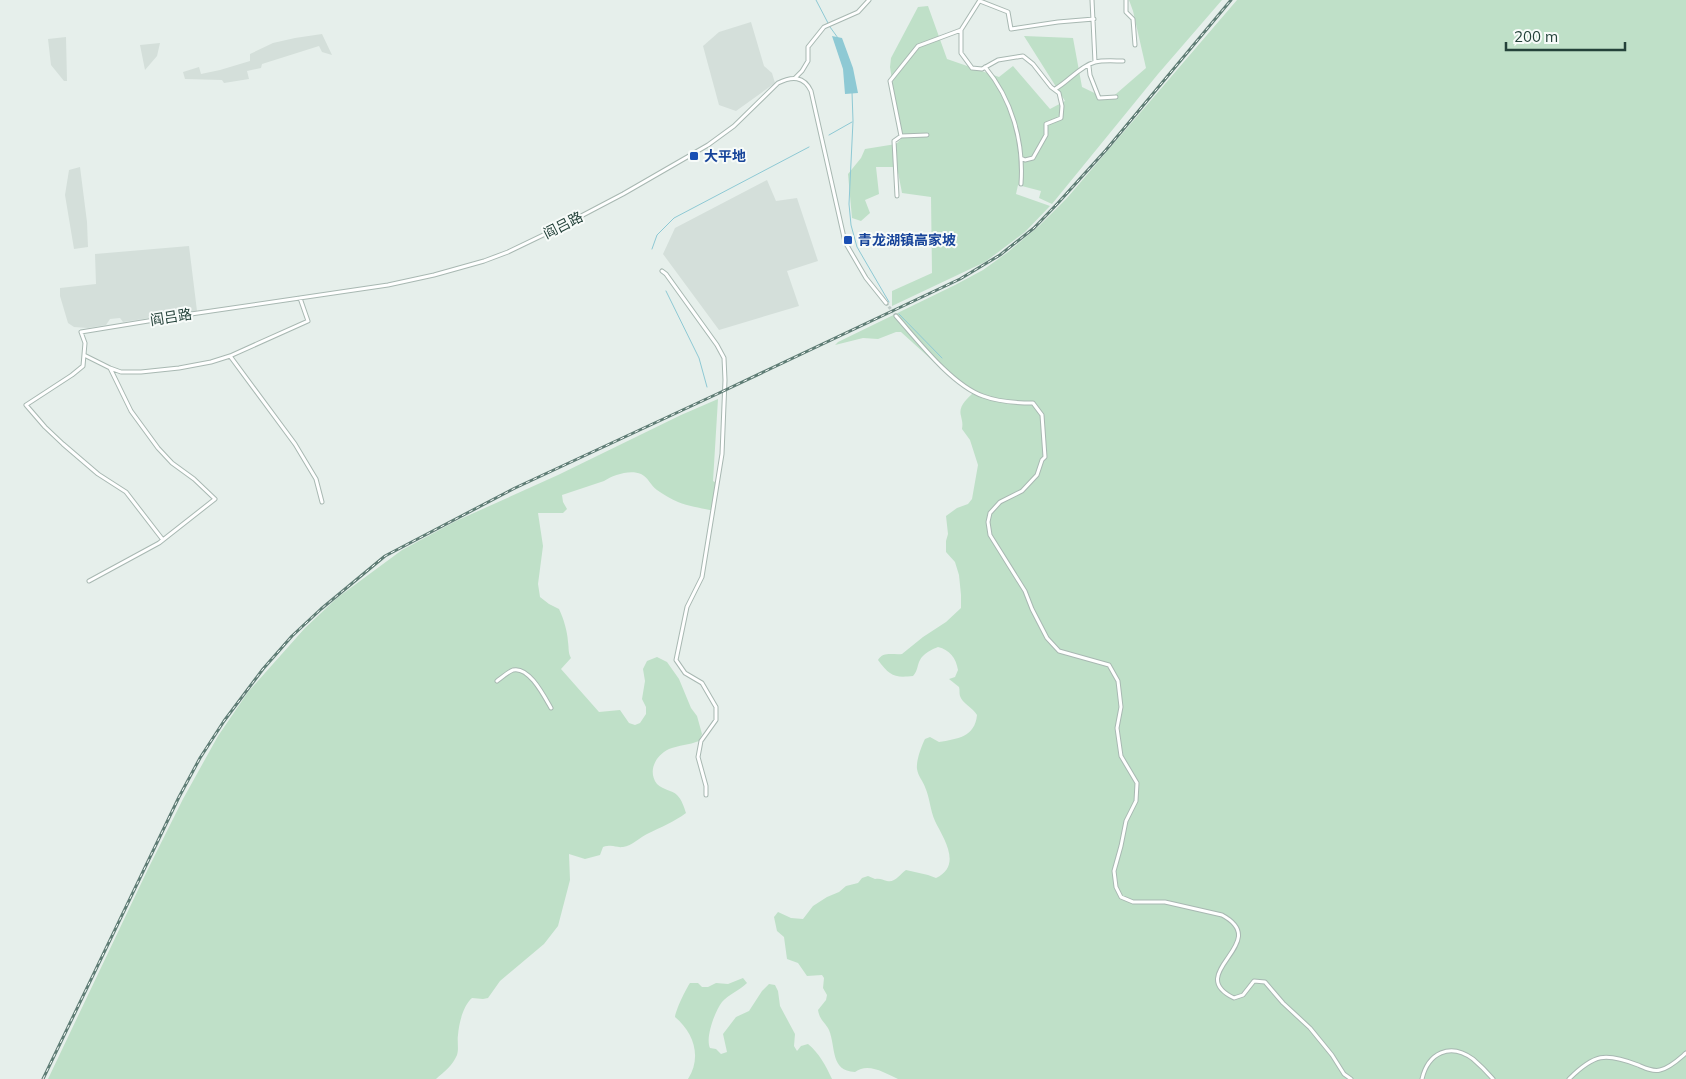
<svg xmlns="http://www.w3.org/2000/svg" width="1686" height="1079" viewBox="0 0 1686 1079" font-family="Mulish,'Noto Sans SC',sans-serif">
<style>
.built{fill:#d4dfda}
.green{fill:#bfe0c8}
.water{fill:#8ec9d4}
.lines{fill:none;stroke-linecap:round;stroke-linejoin:round}
.stream{stroke:#8ec9d4;stroke-width:1}
.minor-tunnel{stroke:#bfccc8;stroke-width:3;stroke-dasharray:3 1.5;stroke-linecap:butt}
.minor-casing{stroke:#a8b8b2;stroke-width:5}
.minor{stroke:#fff;stroke-width:3}
.rail-casing{stroke:#5f7d75;stroke-width:3}
.rail{stroke:#f7fbf9;stroke-width:1;stroke-dasharray:4;stroke-linecap:butt}
.transit-dot{fill:#1a4fb4;stroke:#f7fbf9;stroke-width:2}
.labels{text-anchor:middle;stroke-width:4;stroke-linejoin:round;paint-order:stroke}
.transit-label{font-size:14px;font-weight:bold;fill:#164399;stroke:#f7fbf9;text-anchor:start}
.street-label{font-size:14px;fill:#24423a;stroke:#f7fbf9}
</style>
<rect width="100%" height="100%" fill="#e6efeb"/>
<path class="built" d="M 751,22 L 764,66 L 772,73 L 775,83 L 736,111 L 719,105 L 703,46 L 719,32 Z
M 322,34 L 332,55 L 322,52 L 319,46 L 262,64 L 261,68 L 247,71 L 249,79 L 224,83 L 222,80 L 185,79 L 183,72 L 199,67 L 201,74 L 220,70 L 250,61 L 250,54 L 273,43 L 295,38 Z
M 66,37 L 67,81 L 64,81 L 51,65 L 48,39 Z
M 160,43 L 157,56 L 145,70 L 140,45 Z
M 80,167 L 87,222 L 88,247 L 74,249 L 65,195 L 69,170 Z
M 767,180 L 776,201 L 797,198 L 818,261 L 787,271 L 799,306 L 719,330 L 663,254 L 675,228 Z
M 189,246 L 197,311 L 123,322 L 120,318 L 110,319 L 106,325 L 88,328 L 74,327 L 68,323 L 60,296 L 60,288 L 96,284 L 95,254 Z"/>
<path class="green" d="M 1129,0 L 1222,0 L 1158,74 L 1052,204 L 1039,198 L 1041,191 L 1018,185 L 1016,194 L 1050,206 L 1025,232 L 985,262 L 892,306 L 892,291 L 932,273 L 931,197 L 902,193 L 897,167 L 876,167 L 879,194 L 865,200 L 870,213 L 861,221 L 852,218 L 848,174 L 861,158 L 865,149 L 896,144 L 901,139 L 890,67 L 891,58 L 918,7 L 928,6 L 947,59 L 999,77 L 1013,66 L 1050,109 L 1065,101 L 1024,36 L 1073,38 L 1082,87 L 1109,100 L 1146,68 L 1133,11 Z
M 1237,0 L 1686,0 L 1686,1079 L 898,1079 C 885,1073 868,1062 855,1072 C 830,1071 836,1047 829,1030 C 825,1022 820,1021 818,1010 L 826,1000 L 827,995 L 823,988 L 824,978 L 822,975 L 807,976 L 798,963 L 787,959 L 784,937 L 777,931 L 774,917 L 778,912 L 791,918 L 803,919 L 813,906 L 827,897 L 839,892 L 846,886 L 858,883 L 862,878 L 868,876 L 875,879 C 881,878 882,880 887,881 C 895,883 900,874 906,870 L 928,875 L 936,878 C 963,865 943,838 935,821 C 930,810 930,798 925,787 C 923,781 918,776 917,769 C 916,761 921,747 925,739 L 930,737 L 939,742 C 957,739 975,737 977,715 C 973,708 962,703 960,696 C 959,693 960,690 959,687 L 949,679 L 955,677 L 958,670 C 956,658 950,650 938,647 C 932,649 923,654 920,660 C 917,665 918,671 913,676 C 894,678 890,676 878,660 C 883,651 893,655 902,654 L 923,637 L 946,622 L 961,608 L 961,595 L 959,575 L 955,562 L 946,552 L 946,541 L 948,534 L 946,516 L 957,508 L 968,504 L 972,499 L 978,465 L 970,440 L 962,429 C 963,423 962,421 961,416 C 958,406 967,399 973,393 L 955,381 L 901,332 L 896,332 L 878,339 L 863,338 L 835,345 L 838,342 L 955,285 L 983,270 L 1008,252 L 1039,226 L 1067,198 Z
M 718,399 L 713,481 L 718,484 L 715,511 C 702,508 690,507 678,502 C 671,499 663,494 657,490 C 651,486 648,477 641,474 C 630,469 613,475 604,481 L 562,495 L 563,502 L 567,509 L 563,513 L 538,513 L 543,546 L 538,584 L 540,597 L 549,604 L 559,609 C 564,620 567,630 568,642 C 569,648 568,653 571,658 L 561,669 L 599,712 L 620,710 L 629,723 L 635,725 L 640,723 L 646,714 L 646,707 L 642,699 L 645,681 L 643,669 L 647,661 L 657,657 L 667,662 L 679,679 L 691,708 L 697,716 L 702,734 L 699,741 C 689,745 679,745 669,749 C 656,755 647,771 657,784 C 663,790 672,790 677,795 C 682,800 684,807 686,813 C 674,822 661,827 647,834 C 640,837 632,846 623,847 C 615,848 614,844 603,847 L 600,855 L 585,859 L 569,854 L 570,880 L 558,926 L 544,944 L 500,981 L 488,998 L 483,999 L 472,998 C 463,1006 459,1023 458,1035 C 457,1041 459,1049 457,1055 C 453,1065 444,1072 436,1079 L 48,1079 L 148,869 L 183,799 L 218,736 L 248,692 L 305,628 L 337,598 L 402,550 L 456,521 L 558,475 L 681,415 Z
M 743,978 L 747,983 C 740,990 728,995 722,1002 C 715,1011 705,1038 710,1048 L 716,1049 L 721,1054 L 727,1052 L 723,1034 L 736,1017 L 749,1011 L 762,991 L 769,984 L 775,985 L 778,991 L 780,1006 L 795,1034 L 794,1046 L 797,1051 L 801,1046 L 808,1044 C 819,1053 826,1066 832,1079 L 688,1079 C 702,1057 694,1033 675,1017 C 676,1009 686,989 690,983 L 698,983 L 702,987 L 708,987 L 716,983 L 728,984 Z"/>
<path class="water" d="M 832,36 L 842,38 L 853,68 L 858,93 L 845,94 L 843,69 Z"/>
<g class="lines">
<path class="stream" d="M 816,0 L 828,23
M 830,27 L 838,38
M 852,92 L 853,121 L 849,204 L 851,225 L 857,247 L 889,302
M 829,135 L 852,122
M 652,249 L 657,235 L 674,218 L 809,147
M 666,291 L 699,358 L 707,387
M 899,314 L 942,358"/>
<path class="minor-tunnel" d="M 886,303 L 896,316"/>
<defs>
<path id="minor" d="M 1092,0 L 1095,62
M 1126,0 L 1126,12 L 1133,19 L 1135,45
M 980,1 L 1008,12 L 1011,29 L 1058,22 L 1094,19
M 961,30 L 961,53 L 972,68 L 982,69 L 998,60 L 1023,56 L 1033,64 L 1051,87 L 1059,93 L 1062,106 L 1061,118 L 1046,124 L 1046,135 L 1033,158 L 1025,160 L 1021,158
M 1089,66 L 1090,75 L 1099,98 L 1116,97
M 985,67 C 1012,99 1024,142 1021,184
M 795,78 L 802,71 L 808,61 L 808,47 L 824,27 L 858,12 L 869,0
M 1055,89 C 1068,82 1080,66 1095,62 C 1103,60 1115,61 1123,61
M 901,136 L 890,81 L 918,46 L 961,30 L 980,0
M 897,196 L 894,141 L 901,136 L 927,135
M 662,271 L 666,274 L 717,345 L 724,358 L 725,380 L 722,454 L 702,577 L 687,607 L 676,660 L 685,673 L 702,683 L 716,707 L 716,720 L 701,741 L 698,757 L 706,786 L 706,795
M 896,316 C 918,341 952,385 983,396 C 999,402 1017,403 1033,403 L 1042,415 L 1045,457 L 1042,460 L 1037,475 L 1022,491 L 1000,502 L 990,513 L 988,522 L 990,535 L 1025,591 L 1032,609 L 1047,638 L 1059,651 L 1109,665 L 1118,681 L 1121,707 L 1117,728 L 1121,756 L 1137,783 L 1136,801 L 1126,821 L 1121,846 L 1114,871 L 1116,887 L 1121,897 L 1133,902 L 1165,902 L 1222,915 C 1274,943 1182,973 1234,998 L 1243,995 L 1254,981 L 1265,982 L 1283,1003 L 1310,1028 L 1332,1055 L 1344,1074 L 1351,1079
M 84,355 L 110,368 L 121,372 L 141,372 L 179,368 L 211,362 L 230,356 L 308,321 L 300,298
M 230,356 L 295,444 L 316,479 L 322,502
M 163,540 L 126,492 L 98,474 L 63,444 L 45,427 L 26,405 L 72,375 L 83,366 L 85,343 L 81,332 L 191,314 L 388,285 L 434,275 L 484,261 L 508,252 L 564,225 L 623,194 L 708,145 L 734,126 L 778,83 C 792,76 804,76 811,91 L 845,242 L 866,278 L 886,303
M 89,581 L 159,543 L 215,499 L 194,479 L 172,463 L 158,448 L 131,411 L 110,368
M 497,681 C 501,678 508,672 513,670 C 529,666 544,696 551,708
M 1422,1079 C 1428,1053 1450,1042 1473,1059 C 1480,1065 1487,1072 1493,1079
M 1569,1079 C 1594,1054 1605,1052 1638,1065 C 1645,1068 1653,1072 1660,1070 C 1670,1068 1679,1059 1686,1053"/>
</defs>
<use href="#minor" class="minor-casing"/>
<use href="#minor" class="minor"/>
<defs>
<path id="rail" d="M 43,1079 L 179,797 L 200,758 L 224,721 L 263,669 L 292,636 L 321,609 L 385,556 L 515,488 L 717,394 L 960,279 L 1000,255 L 1034,228 L 1058,203 L 1106,150 L 1231,0"/>
</defs>
<use href="#rail" class="rail-casing"/>
<use href="#rail" class="rail"/>
</g>
<g class="transit-dot">
<rect x="689" y="151" width="10" height="10" rx="2.5"/>
<rect x="843" y="235" width="10" height="10" rx="2.5"/>
</g>
<g class="labels">
<g class="transit-label">
<text x="704" y="161">大平地</text>
<text x="858" y="245">青龙湖镇高家坡</text>
</g>
<g class="street-label">
<text transform="translate(563 225) rotate(-27)" y="5">阎吕路</text>
<text transform="translate(171 317) rotate(-9)" y="5">阎吕路</text>
</g>
</g>
<path d="M1506 42v8h119v-8" fill="none" stroke="#24423a" stroke-width="2.5"/>
<text x="1514" y="42" font-size="15" fill="#24423a" stroke="#f7fbf9" stroke-width="4" paint-order="stroke">200 m</text>
</svg>
